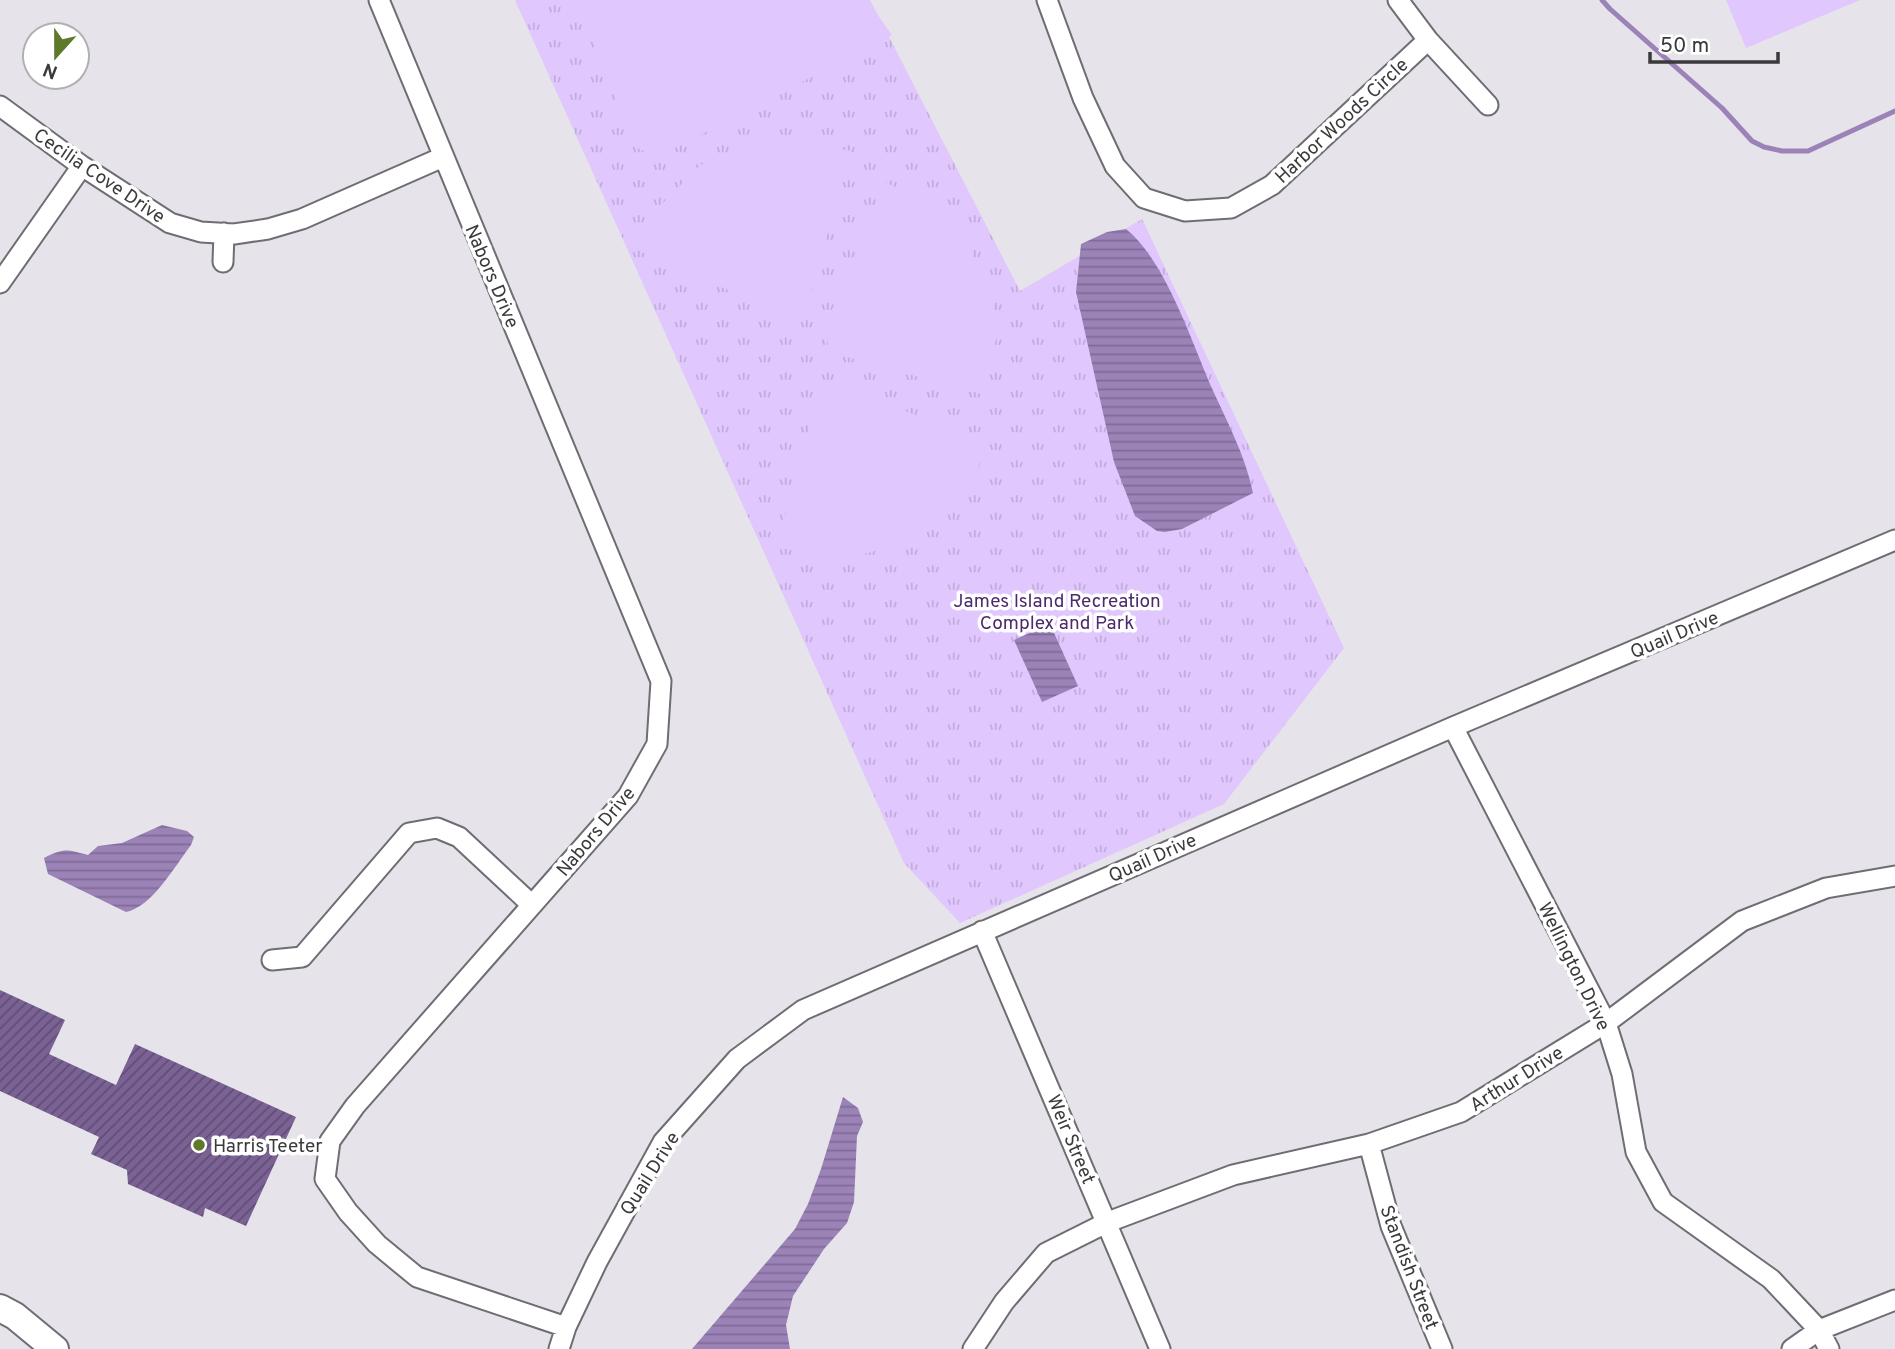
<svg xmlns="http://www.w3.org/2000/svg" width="1895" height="1349" viewBox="0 0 1895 1349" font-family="Overpass,sans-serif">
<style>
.grass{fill:url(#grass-tufts)}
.pitch{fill:#e0c7fe}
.water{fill:url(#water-rules)}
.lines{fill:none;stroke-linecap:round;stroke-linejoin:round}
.stream{stroke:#9b82b7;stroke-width:5}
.building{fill:url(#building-hatch)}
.minor-casing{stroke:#6f6d73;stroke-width:23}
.secondary-casing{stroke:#6f6d73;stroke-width:30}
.minor{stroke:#fff;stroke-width:19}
.secondary{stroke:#fff;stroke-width:26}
.poi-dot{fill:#5e792c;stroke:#fff;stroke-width:2.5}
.labels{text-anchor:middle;stroke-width:7;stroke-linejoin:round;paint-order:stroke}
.street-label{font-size:19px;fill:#3a393b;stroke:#fff}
.park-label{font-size:19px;fill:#4d2a6b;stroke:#fff}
.poi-label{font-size:19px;fill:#3a393b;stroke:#fff;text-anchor:start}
</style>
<defs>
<pattern id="grass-tufts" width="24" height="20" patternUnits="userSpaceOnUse" patternTransform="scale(1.75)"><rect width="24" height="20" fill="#e0c7fe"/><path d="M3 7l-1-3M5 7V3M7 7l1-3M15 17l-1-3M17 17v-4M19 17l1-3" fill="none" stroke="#c1acdb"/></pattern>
<pattern id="water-rules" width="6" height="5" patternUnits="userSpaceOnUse" patternTransform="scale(1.75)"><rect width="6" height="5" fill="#9b82b7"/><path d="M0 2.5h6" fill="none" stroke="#7f6b96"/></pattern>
<pattern id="building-hatch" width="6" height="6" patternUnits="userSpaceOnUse" patternTransform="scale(1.75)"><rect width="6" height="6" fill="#7a6294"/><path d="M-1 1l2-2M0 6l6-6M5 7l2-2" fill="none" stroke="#604e74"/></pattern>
</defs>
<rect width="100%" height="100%" fill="#e6e3ea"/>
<path class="grass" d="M 515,0 L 870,0 L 1020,291 L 1142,219 L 1344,648 L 1224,804 L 960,923 L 904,863 Z"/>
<path class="pitch" d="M 576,0 L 867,0 L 892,35 L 658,157 L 635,147 Z
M 1726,0 L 1860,0 L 1746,48 Z
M 796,140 L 851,151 L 807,307 L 785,315 L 637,250 L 659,207 L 700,165 L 746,145 Z
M 885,182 L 924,201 L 964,238 L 990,288 L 997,334 L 985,395 L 832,353 L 823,332 Z
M 842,382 L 987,448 C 981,460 976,475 968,486 C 940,529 875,562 824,557 C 808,555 792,550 776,547 L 820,391 Z"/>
<path class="water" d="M 1126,229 C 1164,259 1191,339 1210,384 C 1226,420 1245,454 1253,493 L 1182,529 L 1165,532 L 1157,531 L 1135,516 L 1114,462 L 1076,292 L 1081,244 L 1107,232 Z
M 1050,624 L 1078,686 L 1042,702 L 1014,640 Z
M 162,825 L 187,831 L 194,837 L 191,845 C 175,866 152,907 126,912 L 48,874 L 44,858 C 65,847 68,850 88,855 L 98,846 L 122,843 Z
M 843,1097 L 858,1108 L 863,1122 L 857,1136 L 854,1202 L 847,1223 L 824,1249 L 793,1296 L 786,1325 L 790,1349 L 692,1349 L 795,1229 L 808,1204 L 821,1169 Z"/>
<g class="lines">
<path class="stream" d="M 1602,0 L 1610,9 L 1722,108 L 1752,141 L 1764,147 L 1782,151 L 1808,151 L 1895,111"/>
</g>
<path class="building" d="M 0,990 L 65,1020 L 49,1054 L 116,1085 L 135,1044 L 296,1117 L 246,1226 L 205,1208 L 203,1217 L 128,1184 L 127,1170 L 91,1154 L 99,1137 L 0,1091 Z"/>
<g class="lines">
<defs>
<path id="minor" d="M 379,0 L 661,681 L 657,744 L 628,796 L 355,1106 L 330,1141 L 325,1179 L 348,1212 L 377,1244 L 417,1277 L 566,1327
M 1047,0 L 1083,98 L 1115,166 L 1144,198 L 1185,211 L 1231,208 L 1272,185 L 1428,40
M 1398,0 L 1428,40 L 1488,105
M 0,106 L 82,166 L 170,223 L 201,232 L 234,234 L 268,229 L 302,219 L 443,157
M 223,262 L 224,233
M 0,283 L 82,166
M 1453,727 L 1606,1023 L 1622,1074 L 1636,1152 L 1663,1202 L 1771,1279 L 1819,1330 L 1829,1349
M 982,931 L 1160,1349
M 272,960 L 302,957 L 409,833 L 437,828 L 459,837 L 532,905
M 1369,1144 L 1391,1226 L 1442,1349
M 559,1349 L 566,1327 L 597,1262 L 663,1142 L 737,1059 L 803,1010 L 1453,727 L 1895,540
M 973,1349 L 1004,1302 L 1046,1253 L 1108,1222 L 1233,1175 L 1369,1144 L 1461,1112 L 1606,1023 L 1742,921 L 1826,888 L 1895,876
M 1792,1349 L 1819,1330 L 1895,1300"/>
<path id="secondary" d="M 0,1308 L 15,1316 L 55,1349"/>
</defs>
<use href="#minor" class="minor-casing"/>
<use href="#secondary" class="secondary-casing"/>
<use href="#minor" class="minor"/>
<use href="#secondary" class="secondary"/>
</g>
<circle class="poi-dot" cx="199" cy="1145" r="7"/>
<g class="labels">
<g class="street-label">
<text transform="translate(1341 120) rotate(-43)" y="7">Harbor Woods Circle</text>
<text transform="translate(100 175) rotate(34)" y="7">Cecilia Cove Drive</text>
<text transform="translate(493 276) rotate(67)" y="7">Nabors Drive</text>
<text transform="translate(1674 634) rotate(-23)" y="7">Quail Drive</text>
<text transform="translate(595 831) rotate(-50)" y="7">Nabors Drive</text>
<text transform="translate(1152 857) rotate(-24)" y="7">Quail Drive</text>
<text transform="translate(1575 966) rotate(64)" y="7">Wellington Drive</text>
<text transform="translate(1516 1078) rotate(-32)" y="7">Arthur Drive</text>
<text transform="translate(1072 1139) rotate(67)" y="7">Weir Street</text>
<text transform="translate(649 1173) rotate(-58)" y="7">Quail Drive</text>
<text transform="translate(1410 1267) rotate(69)" y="7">Standish Street</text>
</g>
<g class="park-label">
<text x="1057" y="607">James Island Recreation<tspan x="1057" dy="22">Complex and Park</tspan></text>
</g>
<g class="poi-label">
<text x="213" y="1152">Harris Teeter</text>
</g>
</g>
<g transform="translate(56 56) rotate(201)"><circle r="33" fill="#ffffff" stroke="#b0b0b1" stroke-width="2"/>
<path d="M0-5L12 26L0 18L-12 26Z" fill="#5e792c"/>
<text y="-10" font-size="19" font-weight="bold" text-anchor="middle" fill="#3a393b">N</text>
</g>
<path d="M1650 52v10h128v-10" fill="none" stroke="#3a393b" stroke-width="3.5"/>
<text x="1660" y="52" font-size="21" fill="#3a393b" stroke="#ffffff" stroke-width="5" paint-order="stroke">50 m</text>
</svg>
